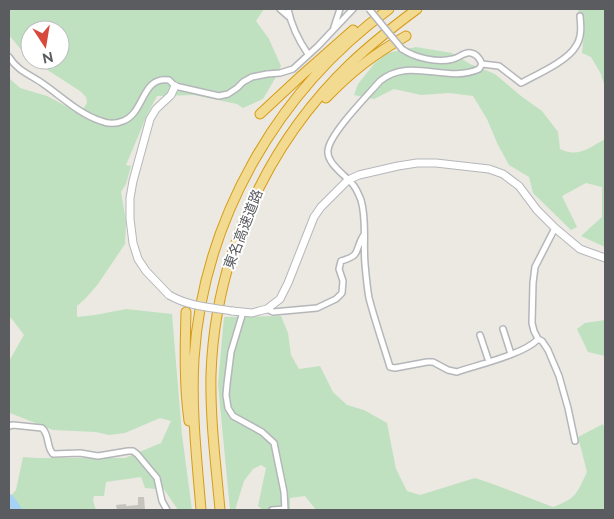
<svg xmlns="http://www.w3.org/2000/svg" width="614" height="519" viewBox="0 0 614 519" font-family="Raleway,'Noto Sans JP',sans-serif">
<style>
.green{fill:#bfe1c0}
.lines{fill:none;stroke-linecap:round;stroke-linejoin:round}
.river{stroke:#a6d2f6;stroke-width:10}
.building{fill:#c6c4be}
.street-casing{stroke:#b4b6ba;stroke-width:8}
.secondary-casing{stroke:#b5b7bc;stroke-width:9}
.highway-casing{stroke:#d69c16;stroke-width:11}
.street{stroke:#fff;stroke-width:5}
.secondary{stroke:#fff;stroke-width:7}
.highway{stroke:#f2da91;stroke-width:9}
.street-bridge-casing{stroke:#b4b6ba;stroke-width:8;stroke-linecap:butt}
.secondary-bridge-casing{stroke:#b5b7bc;stroke-width:9;stroke-linecap:butt}
.street-bridge{stroke:#fff;stroke-width:5}
.secondary-bridge{stroke:#fff;stroke-width:7}
.labels{text-anchor:middle;stroke-width:4;stroke-linejoin:round;paint-order:stroke}
.street-label{font-size:14px;fill:#5a5c60;stroke:#fff}
</style>
<rect width="100%" height="100%" fill="#ebe9e1"/>
<path class="green" d="M 9,9 L 264,9 L 256,21 L 269,39 L 281,66 L 277,75 L 263,99 L 243,108 L 237,104 L 194,95 L 157,96 L 148,113 L 126,165 L 131,166 L 126,184 L 121,192 L 126,221 L 125,244 L 98,284 L 86,298 L 77,306 L 77,317 L 95,315 L 126,309 L 172,314 L 182,435 L 192,510 L 178,510 L 164,489 L 156,489 L 145,488 L 141,477 L 106,482 L 104,496 L 94,496 L 93,501 L 96,510 L 9,510 L 9,498 L 16,490 L 23,457 L 37,458 L 125,458 L 161,443 L 171,421 L 160,418 L 125,433 L 109,435 L 96,432 L 53,430 L 10,413 L 9,405 L 9,361 L 24,335 L 12,319 L 9,317 L 9,78 L 20,88 L 47,96 L 77,112 L 82,111 L 87,103 L 86,97 L 80,91 L 32,60 L 60,60 L 60,30 L 30,30 L 30,59 L 27,57 L 9,35 Z
M 578,9 L 605,9 L 605,88 L 601,74 L 591,57 L 582,53 L 584,33 Z
M 416,47 L 452,53 L 470,64 L 495,74 L 521,96 L 542,111 L 558,132 L 560,149 C 578,158 589,148 605,139 L 605,138 L 605,247 L 581,236 L 602,217 L 602,187 L 586,183 L 562,196 L 577,227 L 571,230 L 533,193 L 529,177 L 509,165 L 498,145 L 487,119 L 473,96 L 449,93 L 421,95 L 394,89 L 374,99 L 354,95 L 358,84 L 374,64 L 387,53 Z
M 281,316 L 288,333 L 291,355 L 299,369 L 320,366 L 333,392 L 347,405 L 364,410 L 387,423 L 396,469 L 407,491 L 420,495 L 475,478 L 490,483 L 553,507 C 576,499 577,493 587,472 L 578,437 L 603,424 L 605,431 L 605,510 L 316,510 L 305,496 L 290,498 L 290,510 L 263,510 L 258,506 L 266,468 L 261,465 L 253,469 L 244,481 L 235,510 L 230,510 L 218,384 L 224,317 Z
M 605,320 L 605,356 L 588,352 L 577,329 L 585,323 Z"/>
<g class="lines">
<path class="river" d="M 9,499 L 17,510"/>
</g>
<path class="building" d="M 138,497 L 144,497 L 145,510 L 117,510 L 116,505 L 126,504 L 126,506 L 138,505 Z"/>
<g class="lines">
<defs>
<path id="street" d="M 280,9 L 289,17
M 288,9 C 291,24 299,41 308,54
M 334,27 L 340,9
M 402,49 C 415,58 437,63 453,59 C 459,58 465,51 471,53 C 477,54 480,59 482,64 L 479,69 C 446,84 410,56 380,81 C 368,95 330,133 328,150 C 326,164 347,176 354,186 C 357,190 359,195 361,200 C 367,220 363,243 365,264 C 366,275 367,287 369,298 C 375,321 383,344 390,367 L 395,368 L 427,362 L 433,362 L 448,370 L 457,372 C 477,365 525,354 538,339
M 9,57 C 18,71 29,74 42,83 C 61,96 79,114 101,121 C 108,124 116,124 123,121 C 145,113 141,76 169,80 L 175,86 L 219,96 L 228,94 L 237,88 L 243,82 L 252,77 L 267,74 L 280,73 L 293,69 L 318,46 L 353,9
M 482,64 L 499,66 L 521,83 C 536,75 568,61 576,46 C 582,37 581,26 580,16
M 555,228 L 535,267 L 533,283 L 532,323 L 534,331 L 538,339 L 542,341 L 548,350 L 559,376 L 568,408 L 575,441
M 267,309 L 273,312 L 317,308 L 336,299 L 342,293 L 343,281 L 339,269 L 341,261 C 362,255 354,251 363,236
M 243,312 L 231,352 L 227,384 L 226,395 L 228,408 L 233,416 L 262,432 L 274,443 L 284,492 L 285,510
M 503,329 L 511,354
M 480,335 L 489,362
M 9,426 L 13,425 L 42,428 C 50,435 46,447 53,454 L 80,453 L 98,456 L 128,451 L 133,451 L 137,454 L 157,478 L 162,501 L 167,510
M 272,510 L 285,509"/>
<path id="secondary" d="M 169,295 L 146,271 L 138,259 L 133,243 L 130,219 L 130,198 L 133,181 L 150,119 L 156,109 L 171,95 L 175,86
M 232,311 L 252,313 L 259,311 L 267,309 L 280,299 L 288,283 L 314,217 L 321,207 L 348,180 L 359,175 L 398,166 L 417,163 L 436,163 L 489,169 L 503,174 L 519,186 L 537,210 L 555,228 L 580,249 L 605,258"/>
<path id="highway" d="M 326,98 C 351,72 374,54 406,36
M 260,114 L 302,75 L 353,30
M 186,312 C 185,348 184,385 189,421
M 201,510 C 197,460 191,410 194,359 C 203,220 277,91 389,9
M 220,510 C 216,465 210,420 211,374 C 215,258 266,145 350,64 C 371,44 394,26 417,9"/>
</defs>
<use href="#street" class="street-casing"/>
<use href="#secondary" class="secondary-casing"/>
<use href="#highway" class="highway-casing"/>
<use href="#street" class="street"/>
<use href="#secondary" class="secondary"/>
<use href="#highway" class="highway"/>
<defs>
<path id="street-bridge" d="M 369,9 L 402,49"/>
<path id="secondary-bridge" d="M 169,295 C 190,307 210,307 232,311"/>
</defs>
<use href="#street-bridge" class="street-bridge-casing"/>
<use href="#secondary-bridge" class="secondary-bridge-casing"/>
<use href="#street-bridge" class="street-bridge"/>
<use href="#secondary-bridge" class="secondary-bridge"/>
</g>
<g class="labels">
<g class="street-label">
<text transform="translate(243 229) rotate(-69)" y="5">東名高速道路</text>
</g>
</g>
<rect width="614" height="519" fill="none" stroke="#5a5c60" stroke-width="20"/>
<g transform="translate(45 45) rotate(168)"><circle r="24" fill="#ffffff" stroke="#bdbebf"/>
<path d="M0-4L9 19L0 12L-9 19Z" fill="#d7493b"/>
<text y="-8" font-size="14" font-weight="bold" text-anchor="middle" fill="#5a5c60">N</text>
</g>
</svg>
